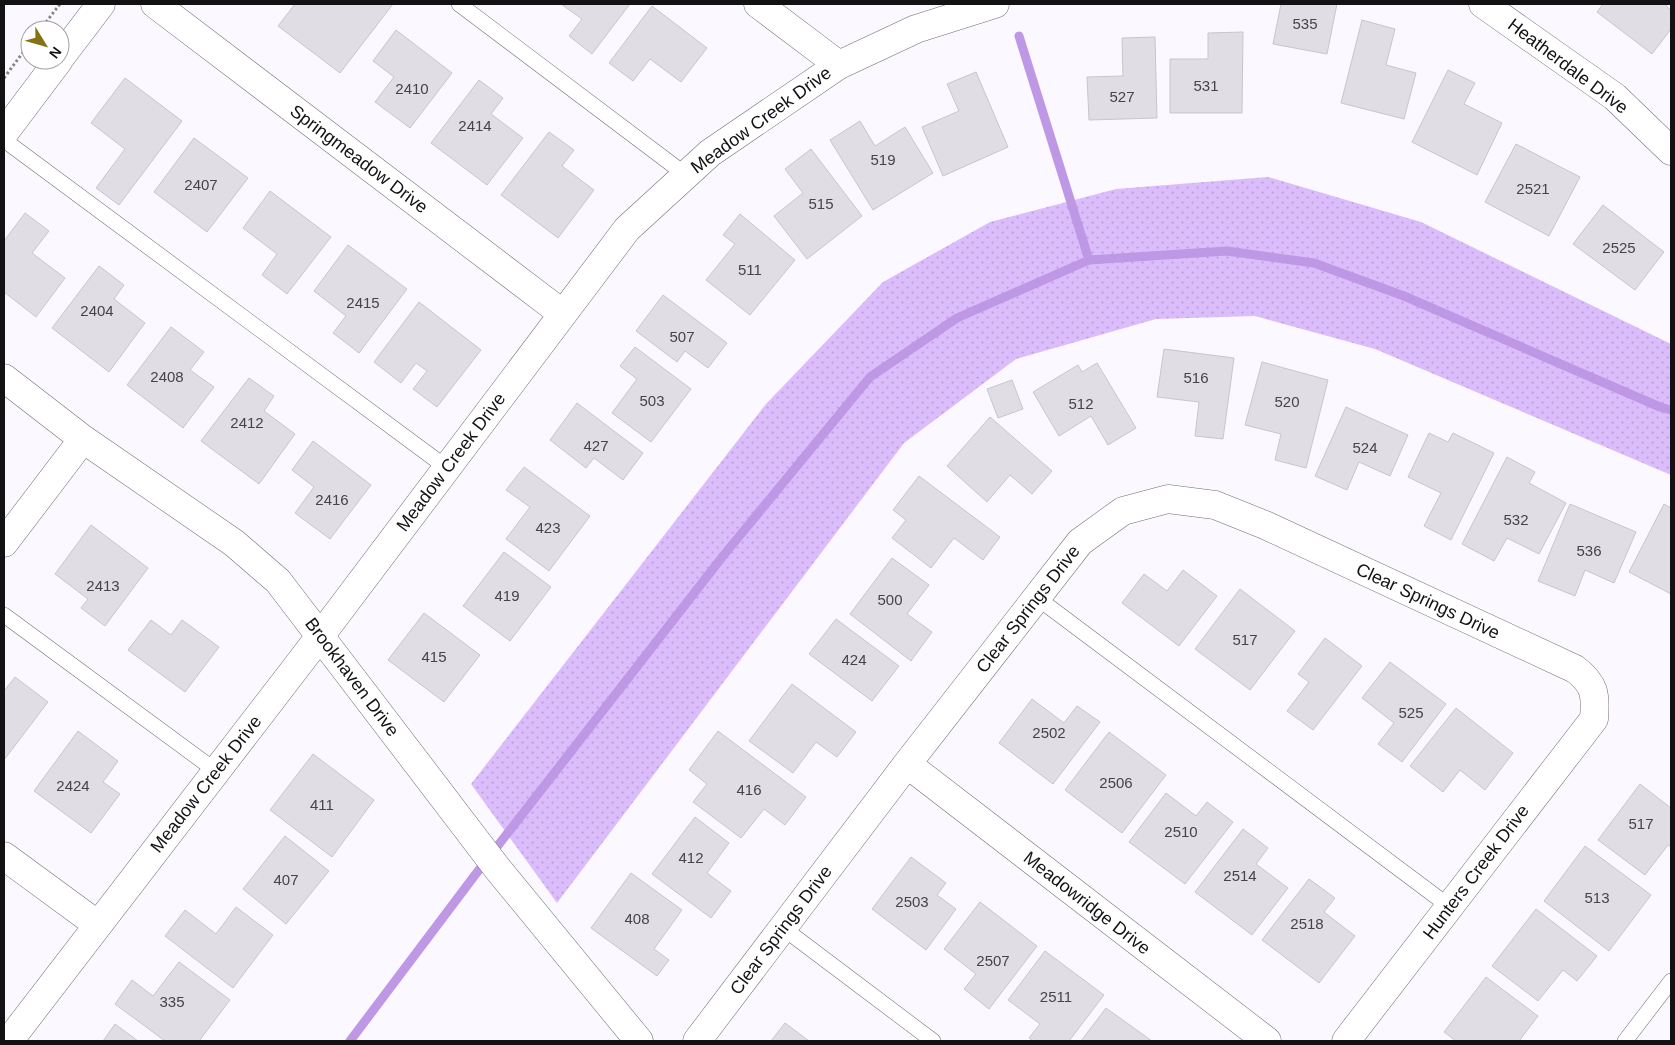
<svg xmlns="http://www.w3.org/2000/svg" width="1675" height="1045" viewBox="0 0 1675 1045" font-family="Arial,sans-serif">
<style>
.grass{fill:url(#grass-dots)}
.lines{fill:none;stroke-linecap:round;stroke-linejoin:round}
.stream{stroke:#be97e5;stroke-width:9}
.building{fill:#e0dde4;stroke:#c9c5cc}
.lane-casing{stroke:#706d73;stroke-width:16}
.street-casing{stroke:#706d73;stroke-width:29}
.secondary-casing{stroke:#706d73;stroke-width:29}
.path{stroke:#868489;stroke-width:3;stroke-dasharray:2.5 2.5;stroke-linecap:butt}
.lane{stroke:#fff;stroke-width:15}
.street{stroke:#fff;stroke-width:28}
.secondary{stroke:#fff;stroke-width:28}
.labels{text-anchor:middle;stroke-width:4.5;stroke-linejoin:round;paint-order:stroke}
.number-label{font-size:15px;fill:#464448}
.street-label{font-size:18px;fill:#121114;stroke:#fff}
</style>
<defs>
<pattern id="grass-dots" width="8" height="8" patternUnits="userSpaceOnUse" patternTransform="scale(1.25)"><rect width="8" height="8" fill="#dcbdfc"/><path d="M2 2h.1M6 6h.1" fill="none" stroke="#bca1d7" stroke-width="1.8" stroke-linecap="round"/></pattern>
</defs>
<rect width="100%" height="100%" fill="#fbf8ff"/>
<path class="grass" d="M 1268,177 L 1421,222 L 1671,344 L 1671,475 L 1375,349 L 1255,316 L 1156,319 L 1016,359 L 904,443 L 557,903 L 471,784 L 766,404 L 883,282 L 990,222 L 1116,189 Z"/>
<g class="lines">
<path class="stream" d="M 1019,36 L 1089,260
M 350,1041 L 475,875 L 723,556 L 870,377 L 957,318 L 1089,260 L 1227,251 L 1314,263 L 1404,296 L 1660,407 L 1671,410"/>
</g>
<path class="building" d="M 295,4 L 393,4 L 340,73 L 278,26 Z
M 561,4 L 630,4 L 592,54 L 569,36 L 582,19 Z
M 1281,4 L 1337,4 L 1327,54 L 1273,44 Z
M 1603,4 L 1668,4 L 1666,6 L 1671,10 L 1671,29 L 1652,54 L 1597,12 Z
M 652,6 L 707,48 L 681,82 L 650,59 L 633,81 L 609,63 Z
M 1362,20 L 1395,29 L 1386,65 L 1416,73 L 1404,119 L 1341,103 Z
M 396,30 L 452,73 L 410,128 L 375,102 L 394,77 L 373,61 Z
M 1243,32 L 1242,113 L 1170,113 L 1170,59 L 1208,59 L 1208,33 Z
M 1155,37 L 1157,118 L 1089,120 L 1087,77 L 1123,76 L 1122,38 Z
M 1448,70 L 1475,83 L 1464,104 L 1502,123 L 1477,175 L 1412,142 Z
M 976,72 L 1008,147 L 943,176 L 922,127 L 959,111 L 947,84 Z
M 125,78 L 182,121 L 119,205 L 96,188 L 125,149 L 91,123 Z
M 479,80 L 503,98 L 491,114 L 523,138 L 487,185 L 431,143 Z
M 860,121 L 875,146 L 905,127 L 933,173 L 873,210 L 830,140 Z
M 549,132 L 574,150 L 562,166 L 594,190 L 558,238 L 501,195 Z
M 194,138 L 248,178 L 207,232 L 154,192 Z
M 1516,144 L 1580,177 L 1549,236 L 1485,202 Z
M 811,149 L 862,216 L 807,259 L 774,216 L 803,193 L 785,169 Z
M 270,191 L 331,237 L 287,294 L 262,275 L 277,254 L 243,228 Z
M 1603,205 L 1664,252 L 1635,290 L 1573,244 Z
M 25,213 L 49,231 L 32,253 L 65,278 L 36,317 L 4,292 L 4,241 Z
M 740,214 L 795,260 L 750,315 L 706,280 L 735,244 L 723,235 Z
M 348,245 L 407,289 L 359,353 L 333,333 L 346,316 L 314,291 Z
M 99,266 L 124,285 L 114,299 L 145,323 L 109,372 L 52,328 Z
M 663,295 L 727,343 L 708,368 L 685,351 L 677,362 L 636,331 Z
M 419,302 L 481,350 L 437,407 L 413,389 L 427,371 L 416,363 L 401,383 L 374,362 Z
M 171,327 L 204,352 L 190,370 L 214,387 L 183,428 L 127,385 Z
M 635,347 L 691,389 L 651,442 L 612,413 L 637,379 L 620,366 Z
M 1164,349 L 1234,358 L 1223,439 L 1195,436 L 1199,402 L 1157,397 Z
M 1262,362 L 1328,380 L 1306,468 L 1275,460 L 1281,434 L 1245,425 Z
M 1097,363 L 1136,428 L 1108,445 L 1091,416 L 1059,436 L 1033,392 L 1078,365 L 1082,372 Z
M 249,378 L 274,396 L 264,411 L 295,434 L 259,484 L 201,441 Z
M 1012,380 L 1023,409 L 998,418 L 987,389 Z
M 577,403 L 643,453 L 623,480 L 594,458 L 586,468 L 550,440 Z
M 1346,407 L 1408,435 L 1390,476 L 1359,462 L 1347,490 L 1315,476 Z
M 990,417 L 1052,471 L 1032,494 L 1010,475 L 987,502 L 947,466 Z
M 1429,433 L 1448,442 L 1453,433 L 1494,453 L 1451,540 L 1424,526 L 1441,493 L 1408,477 Z
M 313,441 L 371,485 L 330,539 L 295,513 L 314,487 L 292,470 Z
M 1507,457 L 1535,472 L 1529,483 L 1566,503 L 1539,554 L 1507,538 L 1494,561 L 1462,544 Z
M 524,467 L 590,516 L 549,571 L 506,539 L 530,507 L 506,490 Z
M 919,476 L 1000,537 L 983,560 L 954,538 L 931,568 L 892,538 L 906,520 L 893,510 Z
M 1570,504 L 1636,532 L 1614,583 L 1585,570 L 1575,596 L 1538,581 Z
M 1664,504 L 1671,508 L 1671,594 L 1629,572 Z
M 91,525 L 148,568 L 105,626 L 81,608 L 88,599 L 55,574 Z
M 504,552 L 551,587 L 510,641 L 463,606 Z
M 892,558 L 929,585 L 907,614 L 932,632 L 911,661 L 850,614 Z
M 1183,570 L 1217,596 L 1179,646 L 1122,603 L 1144,574 L 1167,591 Z
M 1240,589 L 1295,631 L 1250,690 L 1195,649 Z
M 424,613 L 480,655 L 444,702 L 388,660 Z
M 836,619 L 899,666 L 872,701 L 809,654 Z
M 151,620 L 171,635 L 182,620 L 219,647 L 185,692 L 128,650 Z
M 1325,638 L 1362,666 L 1313,730 L 1287,711 L 1309,682 L 1298,674 Z
M 1390,662 L 1446,704 L 1402,762 L 1378,744 L 1394,723 L 1362,698 Z
M 15,677 L 48,702 L 4,760 L 4,691 Z
M 792,684 L 856,732 L 837,757 L 816,742 L 793,773 L 749,741 Z
M 1032,699 L 1064,723 L 1077,706 L 1100,722 L 1053,784 L 999,743 Z
M 1456,708 L 1513,753 L 1485,790 L 1460,770 L 1443,792 L 1410,766 Z
M 78,731 L 118,761 L 103,782 L 120,794 L 91,833 L 34,791 Z
M 718,731 L 806,797 L 785,825 L 764,809 L 741,838 L 693,802 L 707,784 L 689,770 Z
M 1109,732 L 1166,775 L 1122,833 L 1065,790 Z
M 313,754 L 374,800 L 332,857 L 270,810 Z
M 1640,784 L 1671,808 L 1671,847 L 1668,845 L 1645,875 L 1598,840 Z
M 1166,793 L 1196,816 L 1207,802 L 1233,822 L 1185,884 L 1129,842 Z
M 695,817 L 729,843 L 707,873 L 731,891 L 711,918 L 652,874 Z
M 1243,829 L 1268,848 L 1256,864 L 1288,888 L 1252,935 L 1195,892 Z
M 285,836 L 329,871 L 286,924 L 243,889 Z
M 1585,846 L 1651,895 L 1609,951 L 1544,901 Z
M 911,857 L 946,883 L 937,895 L 956,909 L 926,950 L 872,909 Z
M 631,873 L 682,910 L 654,949 L 669,960 L 657,976 L 591,928 Z
M 1309,879 L 1335,898 L 1324,912 L 1355,936 L 1319,983 L 1262,940 Z
M 980,902 L 1037,946 L 989,1009 L 964,989 L 976,974 L 944,949 Z
M 236,907 L 273,935 L 233,988 L 165,936 L 185,910 L 216,934 Z
M 1536,909 L 1597,956 L 1577,981 L 1563,970 L 1538,1001 L 1492,966 Z
M 1045,951 L 1104,995 L 1069,1041 L 1033,1041 L 1029,1038 L 1040,1024 L 1008,1000 Z
M 179,962 L 230,1000 L 199,1041 L 165,1041 L 115,1004 L 132,980 L 153,996 Z
M 1486,977 L 1538,1016 L 1519,1041 L 1456,1041 L 1444,1032 Z
M 1106,1008 L 1152,1041 L 1081,1041 Z
M 785,1023 L 809,1041 L 771,1041 Z
M 115,1024 L 138,1041 L 103,1041 Z"/>
<g class="lines">
<defs>
<path id="lane" d="M 459,4 L 686,175
M 4,140 L 447,468
M 1036,597 L 1450,907
M 4,615 L 216,771
M 783,928 L 933,1041
M 1625,1041 L 1671,981"/>
<path id="street" d="M 155,4 L 563,314
M 758,4 L 839,65
M 1483,4 L 1615,97 L 1671,151
M 4,378 L 83,439 L 234,543 L 278,581 L 497,868 L 639,1041
M 4,543 L 83,439
M 907,764 L 1267,1041
M 4,856 L 98,925
M 9,1041 L 321,635 L 627,229 L 710,153 L 839,65 L 916,29 L 995,4
M 697,1041 L 907,764 L 1080,542 L 1123,511 L 1168,499 L 1215,505 L 1265,525 L 1575,669 C 1595,684 1596,695 1594,719 L 1346,1041"/>
<path id="secondary" d="M 60,58 L 101,4
M 4,133 L 59,60"/>
</defs>
<use href="#lane" class="lane-casing"/>
<use href="#street" class="street-casing"/>
<use href="#secondary" class="secondary-casing"/>
<path class="path" d="M 40,30 L 60,4
M 4,78 L 30,43"/>
<use href="#lane" class="lane"/>
<use href="#street" class="street"/>
<use href="#secondary" class="secondary"/>
</g>
<g class="labels">
<g class="number-label">
<text x="1305" y="29">535</text>
<text x="1206" y="91">531</text>
<text x="412" y="94">2410</text>
<text x="1122" y="102">527</text>
<text x="475" y="131">2414</text>
<text x="883" y="165">519</text>
<text x="201" y="190">2407</text>
<text x="1533" y="194">2521</text>
<text x="821" y="209">515</text>
<text x="1619" y="253">2525</text>
<text x="750" y="275">511</text>
<text x="363" y="308">2415</text>
<text x="97" y="316">2404</text>
<text x="682" y="342">507</text>
<text x="167" y="382">2408</text>
<text x="1196" y="383">516</text>
<text x="652" y="406">503</text>
<text x="1287" y="407">520</text>
<text x="1081" y="409">512</text>
<text x="247" y="428">2412</text>
<text x="596" y="451">427</text>
<text x="1365" y="453">524</text>
<text x="332" y="505">2416</text>
<text x="1516" y="525">532</text>
<text x="548" y="533">423</text>
<text x="1589" y="556">536</text>
<text x="103" y="591">2413</text>
<text x="507" y="601">419</text>
<text x="890" y="605">500</text>
<text x="1245" y="645">517</text>
<text x="434" y="662">415</text>
<text x="854" y="665">424</text>
<text x="1411" y="718">525</text>
<text x="1049" y="738">2502</text>
<text x="1116" y="788">2506</text>
<text x="73" y="791">2424</text>
<text x="749" y="795">416</text>
<text x="322" y="810">411</text>
<text x="1641" y="829">517</text>
<text x="1181" y="837">2510</text>
<text x="691" y="863">412</text>
<text x="1240" y="881">2514</text>
<text x="286" y="885">407</text>
<text x="1597" y="903">513</text>
<text x="912" y="907">2503</text>
<text x="637" y="924">408</text>
<text x="1307" y="929">2518</text>
<text x="993" y="966">2507</text>
<text x="1056" y="1002">2511</text>
<text x="172" y="1007">335</text>
</g>
<g class="street-label">
<text transform="translate(1568 66) rotate(37)" y="6">Heatherdale Drive</text>
<text transform="translate(761 120) rotate(-36)" y="6">Meadow Creek Drive</text>
<text transform="translate(359 159) rotate(37)" y="6">Springmeadow Drive</text>
<text transform="translate(451 462) rotate(-53)" y="6">Meadow Creek Drive</text>
<text transform="translate(1428 601) rotate(25)" y="6">Clear Springs Drive</text>
<text transform="translate(1028 609) rotate(-52)" y="6">Clear Springs Drive</text>
<text transform="translate(352 677) rotate(53)" y="6">Brookhaven Drive</text>
<text transform="translate(206 784) rotate(-52)" y="6">Meadow Creek Drive</text>
<text transform="translate(1476 872) rotate(-53)" y="6">Hunters Creek Drive</text>
<text transform="translate(1087 903) rotate(38)" y="6">Meadowridge Drive</text>
<text transform="translate(781 930) rotate(-53)" y="6">Clear Springs Drive</text>
</g>
</g>
<rect width="1675" height="1045" fill="none" stroke="#121114" stroke-width="10"/>
<g transform="translate(45 45) rotate(127)"><circle r="24" fill="#ffffff" stroke="#a0a0a1"/>
<path d="M0-4L9 19L0 12L-9 19Z" fill="#857214"/>
<text y="-8" font-size="14" font-weight="bold" text-anchor="middle" fill="#121114">N</text>
</g>
</svg>
